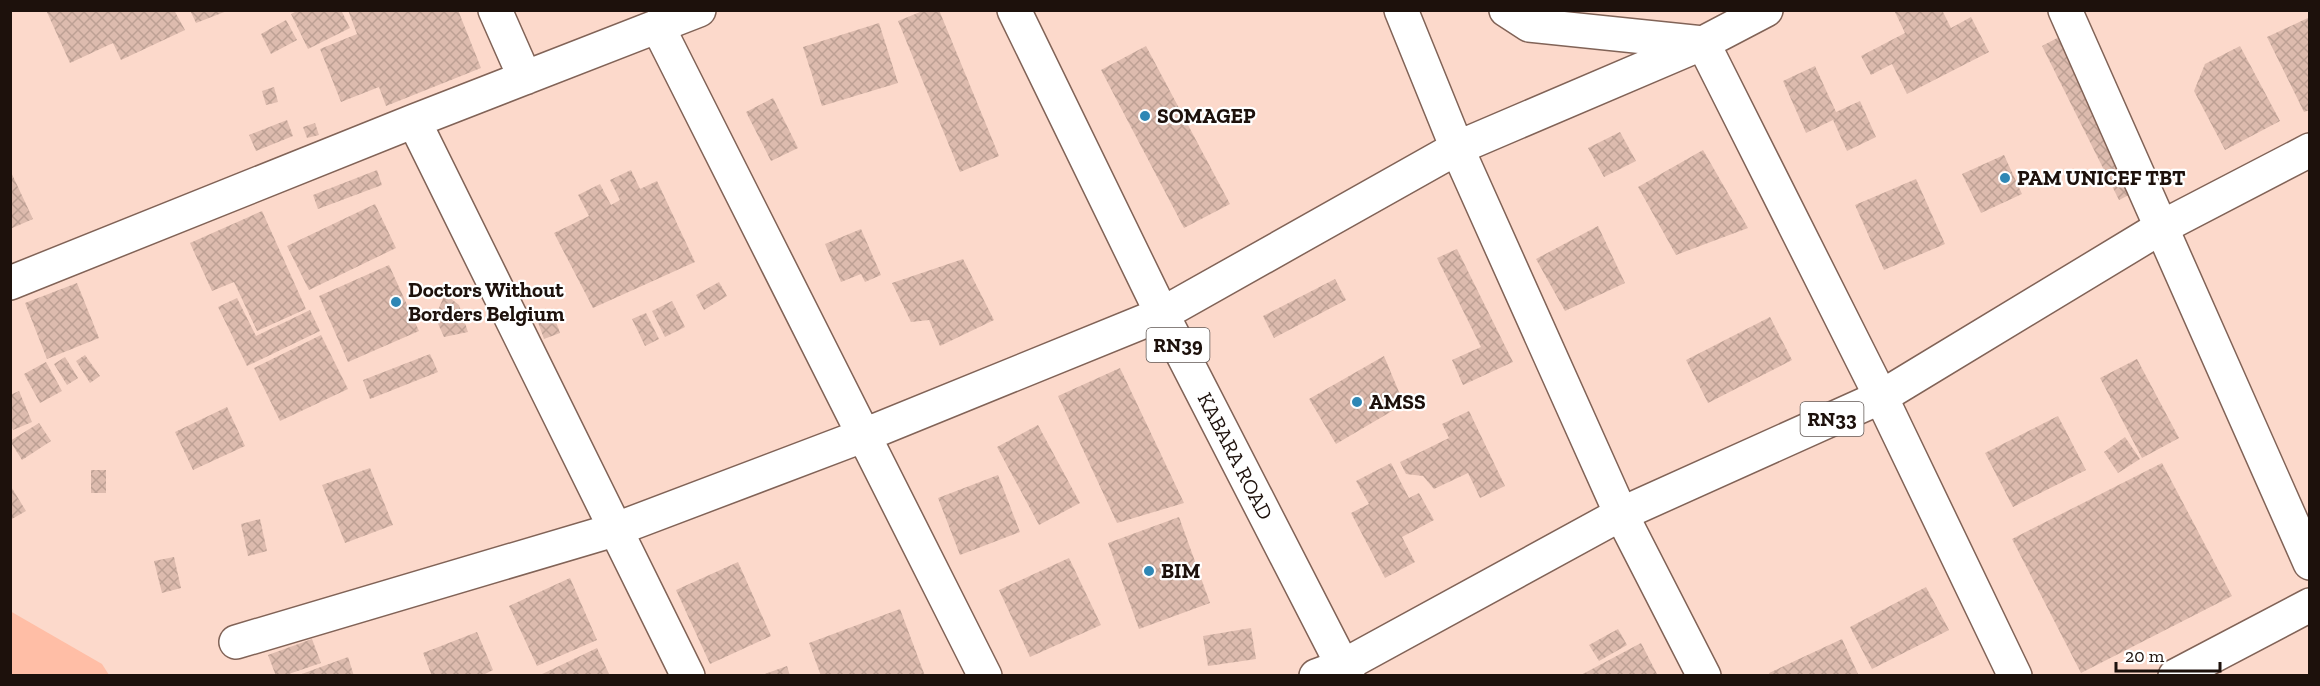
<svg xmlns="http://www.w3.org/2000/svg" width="2320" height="686" viewBox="0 0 2320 686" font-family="'Zilla Slab',serif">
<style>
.green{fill:#ffbea6}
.building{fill:url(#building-cross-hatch)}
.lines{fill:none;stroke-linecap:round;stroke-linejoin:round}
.minor-casing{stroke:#816357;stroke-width:36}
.primary-casing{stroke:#816357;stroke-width:36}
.minor{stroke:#fff;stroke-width:33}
.primary{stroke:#fff;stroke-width:33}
.poi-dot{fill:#2e87b5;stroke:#fff;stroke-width:2}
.labels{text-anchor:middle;stroke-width:4.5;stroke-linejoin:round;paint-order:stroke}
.shield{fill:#fff;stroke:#615855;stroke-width:1.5}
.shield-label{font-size:20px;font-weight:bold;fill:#1d110c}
.poi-label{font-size:21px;font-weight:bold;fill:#1d110c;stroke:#fff;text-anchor:start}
.street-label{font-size:21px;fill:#1d110c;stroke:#fff}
</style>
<defs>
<pattern id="building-cross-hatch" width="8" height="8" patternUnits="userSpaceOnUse" patternTransform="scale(1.5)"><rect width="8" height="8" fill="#ddbbae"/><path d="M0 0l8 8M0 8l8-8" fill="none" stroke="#bda094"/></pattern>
</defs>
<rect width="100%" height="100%" fill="#fcd9cb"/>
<path class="green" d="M 10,611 L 102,664 L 109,675 L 11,675 Z"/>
<path class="building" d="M 46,10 L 174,10 L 185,30 L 121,60 L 113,43 L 70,63 Z
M 190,10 L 227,10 L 227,11 L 196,23 Z
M 299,10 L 341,10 L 350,28 L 308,49 L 291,14 Z
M 348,10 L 458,10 L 481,68 L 386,106 L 379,87 L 341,102 L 320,49 L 357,34 Z
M 925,10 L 939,10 L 999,156 L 960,172 L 898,21 Z
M 1894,10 L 1942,10 L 1951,28 L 1971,17 L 1989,52 L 1907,94 L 1892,64 L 1871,75 L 1861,56 L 1905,33 Z
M 2310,17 L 2310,110 L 2304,112 L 2267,37 Z
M 286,20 L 297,40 L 271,54 L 261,34 Z
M 879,23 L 898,83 L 822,106 L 803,47 Z
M 2063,35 L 2141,189 L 2119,200 L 2042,46 Z
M 1146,46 L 1230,204 L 1184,228 L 1101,70 Z
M 2240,46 L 2280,121 L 2225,150 L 2194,91 L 2205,64 Z
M 1815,66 L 1836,112 L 1860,101 L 1876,137 L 1847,151 L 1833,120 L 1806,133 L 1783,81 Z
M 274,87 L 278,102 L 266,105 L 262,91 Z
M 773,98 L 798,148 L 771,161 L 746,112 Z
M 287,120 L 293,136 L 256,151 L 249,135 Z
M 315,123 L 319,135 L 307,138 L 303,127 Z
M 1620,132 L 1636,161 L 1604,177 L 1588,148 Z
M 1703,150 L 1748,228 L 1676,255 L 1638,187 Z
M 2004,155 L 2022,194 L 1981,213 L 1962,174 Z
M 10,170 L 33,219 L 10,229 Z
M 377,170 L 382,185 L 318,209 L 313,195 Z
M 631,170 L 640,189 L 657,181 L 695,262 L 593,308 L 554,233 L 589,216 L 578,195 L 600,184 L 611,205 L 620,200 L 610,180 Z
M 1916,179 L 1945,244 L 1884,270 L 1855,205 Z
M 375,204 L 396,248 L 309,290 L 287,246 Z
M 262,211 L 306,309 L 257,331 L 234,282 L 212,291 L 190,243 Z
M 1598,226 L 1625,283 L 1565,311 L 1536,259 Z
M 861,229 L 881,275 L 865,282 L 861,274 L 841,282 L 825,244 Z
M 1457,249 L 1513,362 L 1463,385 L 1452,360 L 1481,347 L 1437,258 Z
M 963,259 L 994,320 L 940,346 L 929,320 L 911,322 L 892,283 Z
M 389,265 L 419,331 L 348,362 L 319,296 Z
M 1335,279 L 1346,300 L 1274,338 L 1263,316 Z
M 719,282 L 727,296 L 704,310 L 696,295 Z
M 77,283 L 99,338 L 47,359 L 25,303 Z
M 445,294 L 459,305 L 468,332 L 444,337 L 435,317 Z
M 237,298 L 256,336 L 310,310 L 320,331 L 247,366 L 218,307 Z
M 672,301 L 685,327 L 665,337 L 652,311 Z
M 552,311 L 560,333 L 544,339 L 536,317 Z
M 646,313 L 659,339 L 645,346 L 632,319 Z
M 1770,317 L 1792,360 L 1708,403 L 1686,360 Z
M 321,335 L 348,389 L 280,421 L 254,368 Z
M 430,354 L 438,372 L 370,399 L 363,380 Z
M 85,355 L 100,376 L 90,383 L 76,361 Z
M 1384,356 L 1404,404 L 1336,444 L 1309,399 Z
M 65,357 L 78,378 L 67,385 L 54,364 Z
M 2137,359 L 2179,438 L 2142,458 L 2100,378 Z
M 46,362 L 62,391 L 40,403 L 24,374 Z
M 1120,368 L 1184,503 L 1117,523 L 1058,396 Z
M 19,391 L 32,422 L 13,430 L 10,424 L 10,395 Z
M 227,407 L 245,446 L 193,470 L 175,432 Z
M 1469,411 L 1505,486 L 1480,498 L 1468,473 L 1434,489 L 1423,476 L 1406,474 L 1400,462 L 1449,438 L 1442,424 Z
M 2058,416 L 2086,470 L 2013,507 L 1985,453 Z
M 39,423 L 51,441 L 22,460 L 10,441 Z
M 1038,425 L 1080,503 L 1039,525 L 997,447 Z
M 2125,437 L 2140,459 L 2118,473 L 2104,452 Z
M 1391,463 L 1409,498 L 1419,493 L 1434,520 L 1402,537 L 1415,562 L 1385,578 L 1351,513 L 1369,504 L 1356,481 Z
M 2162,463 L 2232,596 L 2081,673 L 2012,539 Z
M 370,468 L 393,525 L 345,543 L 322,485 Z
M 91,470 L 106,470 L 106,493 L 91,493 Z
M 998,475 L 1020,532 L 960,555 L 938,498 Z
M 10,485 L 26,511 L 10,520 Z
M 1179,517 L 1210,603 L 1139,629 L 1108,543 Z
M 260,519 L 267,551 L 248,556 L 241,524 Z
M 174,557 L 181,588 L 162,593 L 154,561 Z
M 1069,558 L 1101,625 L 1030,657 L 999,590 Z
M 738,562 L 771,636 L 710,664 L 676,590 Z
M 570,578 L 597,640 L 537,666 L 509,606 Z
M 1926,587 L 1949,630 L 1872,669 L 1850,627 Z
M 900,609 L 925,676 L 821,676 L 809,643 Z
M 1251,628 L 1256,659 L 1208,666 L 1203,636 Z
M 1618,629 L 1627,645 L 1599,661 L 1589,645 Z
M 477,632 L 493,670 L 481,676 L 432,676 L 423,653 Z
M 312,639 L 321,663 L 283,676 L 276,676 L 268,655 Z
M 1842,639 L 1859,676 L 1770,676 L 1769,673 Z
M 1641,643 L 1658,676 L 1579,676 Z
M 597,648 L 610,676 L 538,676 Z
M 348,657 L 354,676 L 299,676 L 299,675 Z
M 787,666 L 790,676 L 762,676 L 762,675 Z"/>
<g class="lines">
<defs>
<path id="minor" d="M 495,10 L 525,78
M 1401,10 L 1457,148 L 1621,514 L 1704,676
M 1506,10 L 1529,25 L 1703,43 L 1881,397 L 2015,676
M 2065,10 L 2310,563
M 658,27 L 985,676
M 414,121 L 688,676
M 10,283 L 414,121 L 699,10
M 236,642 L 614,530 L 862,436 L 1162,314 L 1457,148 L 1703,43 L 1766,10
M 1316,676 L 1343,666
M 2175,676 L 2310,605"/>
<g id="primary">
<path id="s1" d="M 1014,10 L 1162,314 L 1348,676"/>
<path d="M 1343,666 L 1621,514 L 1881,397 L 2160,228 L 2310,150"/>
</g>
</defs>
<use href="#minor" class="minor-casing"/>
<use href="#primary" class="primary-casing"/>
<use href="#minor" class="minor"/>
<use href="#primary" class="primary"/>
</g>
<g class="poi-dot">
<circle cx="1145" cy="116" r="6"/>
<circle cx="2005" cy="178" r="6"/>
<circle cx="396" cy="302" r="6"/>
<circle cx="1357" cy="402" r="6"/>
<circle cx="1149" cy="571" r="6"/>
</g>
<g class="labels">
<g class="shield">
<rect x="1146.5" y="328" width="63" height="34" rx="4.5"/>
<rect x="1800.5" y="402" width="63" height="34" rx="4.5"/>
</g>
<g class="shield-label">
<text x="1178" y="352">RN39</text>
<text x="1832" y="426">RN33</text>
</g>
<g class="poi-label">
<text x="1157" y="123">SOMAGEP</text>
<text x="2017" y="185">PAM UNICEF TBT</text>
<text x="408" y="297">Doctors Without<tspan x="408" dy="24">Borders Belgium</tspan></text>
<text x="1369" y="409">AMSS</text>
<text x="1161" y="578">BIM</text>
</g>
<g class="street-label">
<text dy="7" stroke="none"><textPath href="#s1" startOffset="498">KABARA ROAD</textPath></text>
</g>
</g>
<rect width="2320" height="686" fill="none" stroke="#1d110c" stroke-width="24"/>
<path d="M2116 662v9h104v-9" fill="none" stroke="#1d110c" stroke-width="3"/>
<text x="2125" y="662" font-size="18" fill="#1d110c" stroke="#ffffff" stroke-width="4.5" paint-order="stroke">20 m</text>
</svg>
